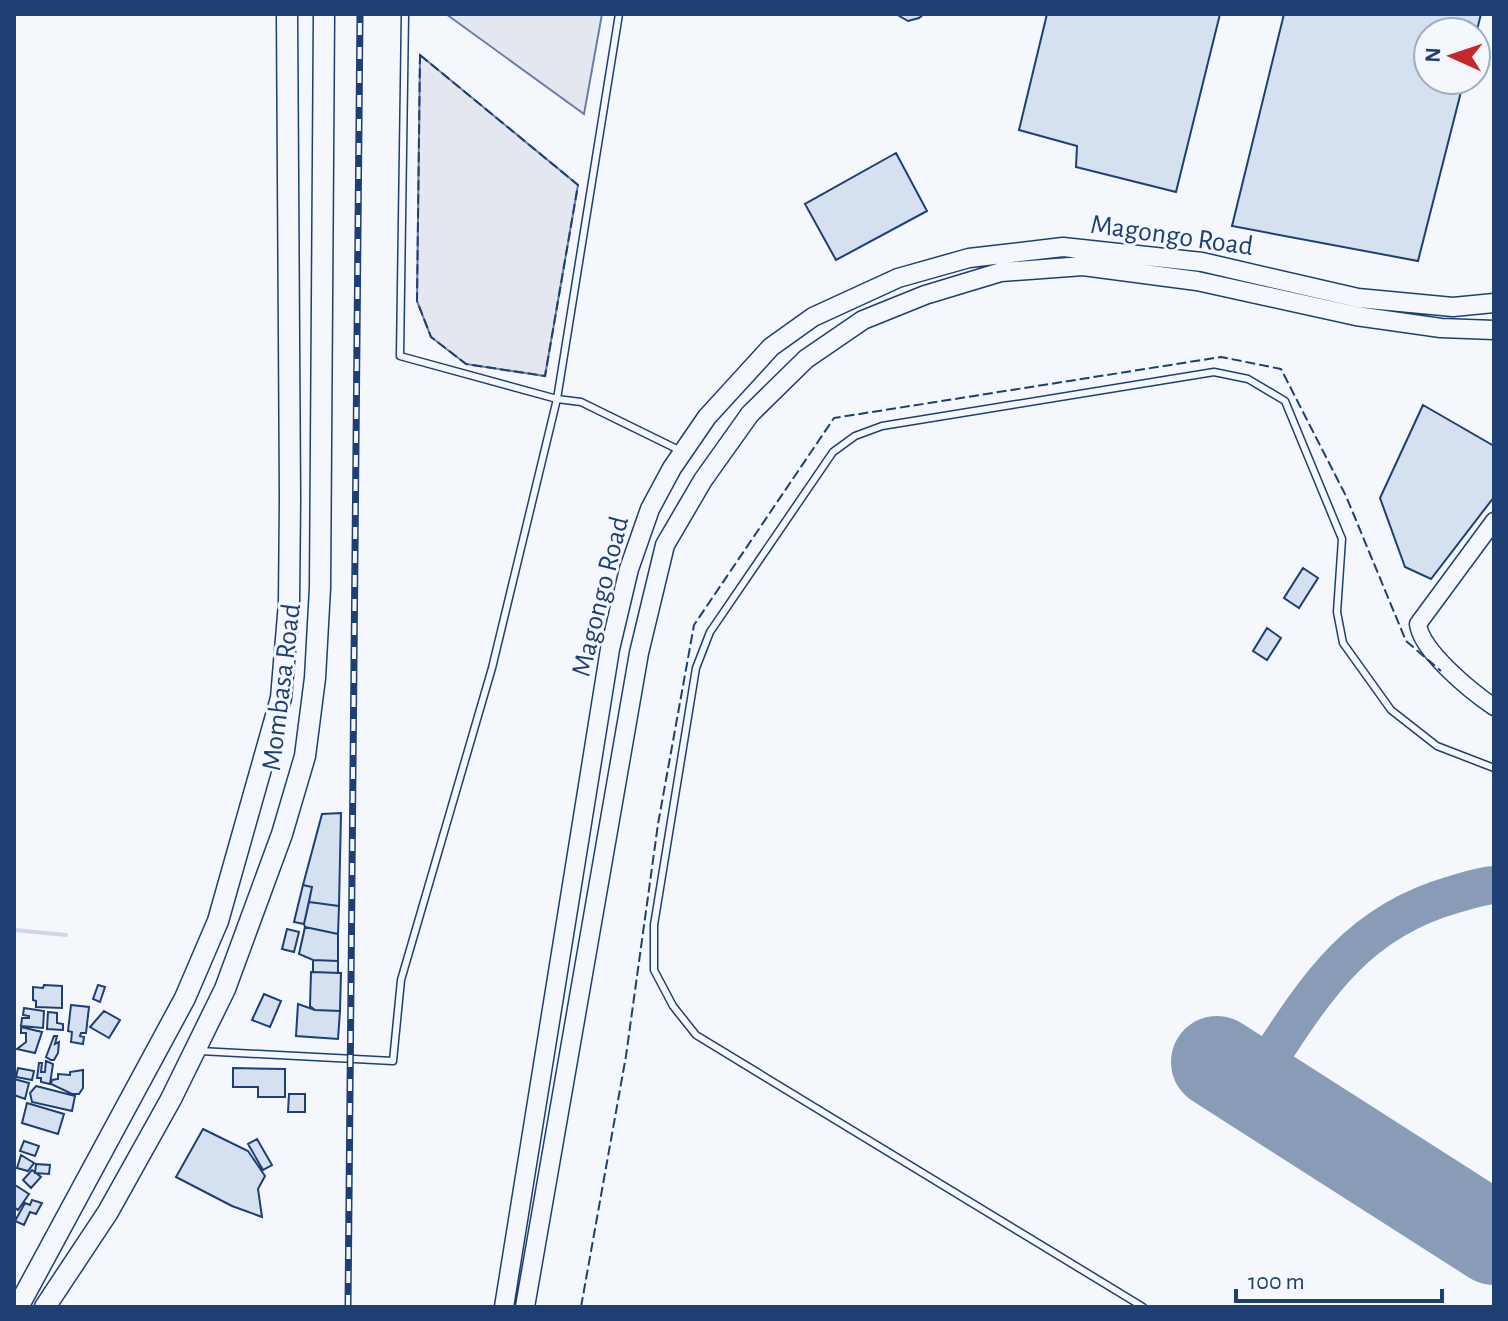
<svg xmlns="http://www.w3.org/2000/svg" width="1508" height="1321" viewBox="0 0 1508 1321" font-family="'Alegreya Sans',sans-serif">
<style>
.parking{fill:#e3e8f0;stroke:#687fa3;stroke-width:2}
.lines{fill:none;stroke-linecap:round;stroke-linejoin:round}
.stream{stroke:#cfd7e4;stroke-width:4}
.taxiway{stroke:#889bb7;stroke-width:38}
.runway{stroke:#889bb7;stroke-width:92}
.building{fill:#d5e0f0;stroke:#1d3f73;stroke-width:2}
.service-casing{stroke:#1d3f73;stroke-width:9}
.tertiary-casing{stroke:#1d3f73;stroke-width:19}
.secondary-casing{stroke:#1d3f73;stroke-width:21}
.trunk-casing{stroke:#1d3f73;stroke-width:23}
.service{stroke:#f4f7fb;stroke-width:6}
.tertiary{stroke:#f4f7fb;stroke-width:16}
.secondary{stroke:#f4f7fb;stroke-width:18}
.trunk{stroke:#f4f7fb;stroke-width:20}
.rail-casing{stroke:#1d3f73;stroke-width:7}
.rail{stroke:#f4f7fb;stroke-width:4;stroke-dasharray:12;stroke-linecap:butt}
.fence{stroke:#1d3f73;stroke-width:2;stroke-dasharray:10 4;stroke-linecap:butt}
.labels{text-anchor:middle;stroke-width:6;stroke-linejoin:round;paint-order:stroke}
.street-label{font-size:28px;fill:#1d3f73;stroke:#f4f7fb}
</style>
<rect width="100%" height="100%" fill="#f4f7fb"/>
<path class="parking" d="M 446,14 L 602,14 L 584,114 Z
M 420,55 L 578,185 L 545,376 L 466,364 L 431,337 L 417,301 Z"/>
<g class="lines">
<path class="stream" d="M 14,930 L 66,935"/>
<path class="taxiway" d="M 1253,1084 C 1309,1000 1348,925 1452,895 C 1466,891 1480,886 1494,885"/>
<path class="runway" d="M 1217,1062 L 1494,1239"/>
</g>
<path class="building" d="M 924,14 L 919,18 L 908,21 L 896,14 Z
M 1047,14 L 1220,14 L 1176,192 L 1076,167 L 1077,146 L 1019,130 Z
M 1284,14 L 1481,14 L 1476,34 L 1428,32 L 1428,80 L 1464,80 L 1418,261 L 1232,226 Z
M 896,153 L 927,211 L 836,260 L 805,204 Z
M 1423,405 L 1494,446 L 1494,497 L 1431,579 L 1405,567 L 1380,498 Z
M 1303,568 L 1318,578 L 1299,608 L 1284,598 Z
M 1267,628 L 1281,638 L 1267,660 L 1253,651 Z
M 341,813 L 339,906 L 309,902 L 312,887 L 303,885 L 322,814 Z
M 303,885 L 312,887 L 304,924 L 294,922 Z
M 309,902 L 339,906 L 338,934 L 305,927 L 304,924 Z
M 305,927 L 338,934 L 338,961 L 313,960 L 299,954 Z
M 287,929 L 299,932 L 294,952 L 282,949 Z
M 313,960 L 338,961 L 338,973 L 313,972 Z
M 311,972 L 341,973 L 340,1011 L 315,1010 L 310,1006 Z
M 44,985 L 62,986 L 62,1008 L 36,1007 L 36,1001 L 33,1000 L 33,987 L 43,988 Z
M 98,985 L 105,987 L 100,1002 L 93,999 Z
M 264,994 L 281,1001 L 270,1027 L 252,1020 Z
M 298,1004 L 315,1010 L 340,1011 L 338,1039 L 296,1036 Z
M 71,1005 L 89,1007 L 86,1033 L 81,1033 L 80,1036 L 84,1037 L 83,1044 L 71,1042 L 72,1032 L 68,1031 Z
M 24,1008 L 44,1011 L 43,1028 L 21,1026 L 22,1018 L 29,1018 L 29,1016 L 23,1015 Z
M 104,1011 L 120,1020 L 109,1038 L 90,1027 Z
M 48,1012 L 57,1013 L 57,1023 L 63,1024 L 63,1030 L 47,1029 Z
M 21,1027 L 42,1032 L 35,1053 L 17,1049 L 26,1042 L 26,1033 L 21,1033 Z
M 54,1036 L 57,1036 L 55,1044 L 59,1042 L 58,1053 L 54,1060 L 51,1060 L 46,1057 Z
M 46,1061 L 53,1064 L 50,1084 L 41,1082 L 41,1078 L 37,1078 L 39,1063 L 42,1063 L 41,1072 L 45,1072 Z
M 18,1068 L 34,1071 L 32,1080 L 16,1077 Z
M 233,1068 L 285,1069 L 285,1097 L 258,1097 L 258,1087 L 233,1087 Z
M 83,1070 L 83,1088 L 79,1094 L 72,1094 L 51,1084 L 52,1080 L 58,1079 L 58,1074 L 70,1075 L 70,1072 Z
M 14,1079 L 29,1083 L 25,1099 L 14,1095 Z
M 36,1086 L 75,1096 L 72,1111 L 32,1102 L 30,1093 Z
M 289,1094 L 305,1094 L 305,1112 L 288,1112 Z
M 27,1103 L 64,1114 L 58,1134 L 22,1123 Z
M 203,1129 L 248,1151 L 265,1176 L 258,1189 L 262,1217 L 232,1206 L 176,1177 Z
M 257,1139 L 272,1165 L 263,1170 L 248,1144 Z
M 24,1141 L 39,1146 L 35,1156 L 20,1151 Z
M 21,1155 L 34,1163 L 28,1171 L 17,1168 Z
M 36,1164 L 50,1165 L 49,1174 L 35,1173 Z
M 32,1170 L 41,1177 L 31,1188 L 23,1180 Z
M 15,1185 L 29,1194 L 18,1210 L 14,1207 Z
M 32,1200 L 42,1203 L 36,1214 L 30,1212 L 24,1225 L 15,1221 L 25,1203 L 30,1205 Z"/>
<g class="lines">
<defs>
<path id="service" d="M 405,14 L 400,356 L 557,399 L 581,402 L 681,451
M 200,1051 L 393,1061 L 401,980 L 492,668 L 557,399 L 619,14
M 1143,1307 L 696,1035 L 673,1006 L 654,970 L 654,925 L 696,668 L 710,632 L 833,452 L 855,436 L 882,426 L 1214,372 L 1248,379 L 1285,401 L 1342,539 L 1337,612 L 1343,643 L 1391,710 L 1437,746 L 1494,768"/>
<path id="tertiary" d="M 1494,521 L 1418,624 C 1421,651 1472,692 1494,707"/>
<path id="secondary" d="M 504,1307 L 610,649 L 629,569 L 650,509 L 672,468 L 707,417 L 771,347 L 813,317 L 898,278 L 969,258 L 1063,247 L 1202,262 L 1358,298 L 1453,307 L 1494,303
M 525,1307 L 639,653 L 665,545 L 703,480 L 750,414 L 806,359 L 863,320 L 925,295 L 1001,272 L 1083,266 L 1197,281 L 1356,316 L 1441,328 L 1494,330"/>
<path id="trunk" d="M 18,1307 L 185,998 L 218,921 L 281,698 L 289,603 L 290,499 L 287,14
M 45,1307 L 108,1212 L 171,1099 L 225,989 L 282,834 L 305,756 L 315,678 L 320,588 L 324,14"/>
</defs>
<use href="#service" class="service-casing"/>
<use href="#tertiary" class="tertiary-casing"/>
<use href="#secondary" class="secondary-casing"/>
<use href="#trunk" class="trunk-casing"/>
<use href="#service" class="service"/>
<use href="#tertiary" class="tertiary"/>
<use href="#secondary" class="secondary"/>
<use href="#trunk" class="trunk"/>
<defs>
<path id="rail" d="M 348,1307 L 360,14"/>
</defs>
<use href="#rail" class="rail-casing"/>
<use href="#rail" class="rail"/>
<path class="fence" d="M 420,55 L 578,185 L 545,376 L 466,364 L 431,337 L 417,301 Z
M 581,1307 L 626,1056 L 658,824 L 694,625 L 834,418 L 1221,357 L 1281,369 L 1346,496 L 1406,641 L 1441,671"/>
</g>
<g class="labels">
<g class="street-label">
<text transform="translate(1172 234) rotate(8)" y="10">Magongo Road</text>
<text transform="translate(599 596) rotate(-76)" y="10">Magongo Road</text>
<text transform="translate(280 687) rotate(-83)" y="10">Mombasa Road</text>
</g>
</g>
<rect width="1508" height="1321" fill="none" stroke="#1d3f73" stroke-width="32"/>
<g transform="translate(1452 56) rotate(273)"><circle r="38" fill="#f4f7fb" stroke="#9eadc5" stroke-width="2"/>
<path d="M0-6L14 30L0 20L-14 30Z" fill="#c62828"/>
<text y="-12" font-size="22" font-weight="bold" text-anchor="middle" fill="#1d3f73">N</text>
</g>
<path d="M1236 1289v12h206v-12" fill="none" stroke="#1d3f73" stroke-width="4"/>
<text x="1248" y="1289" font-size="24" fill="#1d3f73" stroke="#f4f7fb" stroke-width="6" paint-order="stroke">100 m</text>
</svg>
